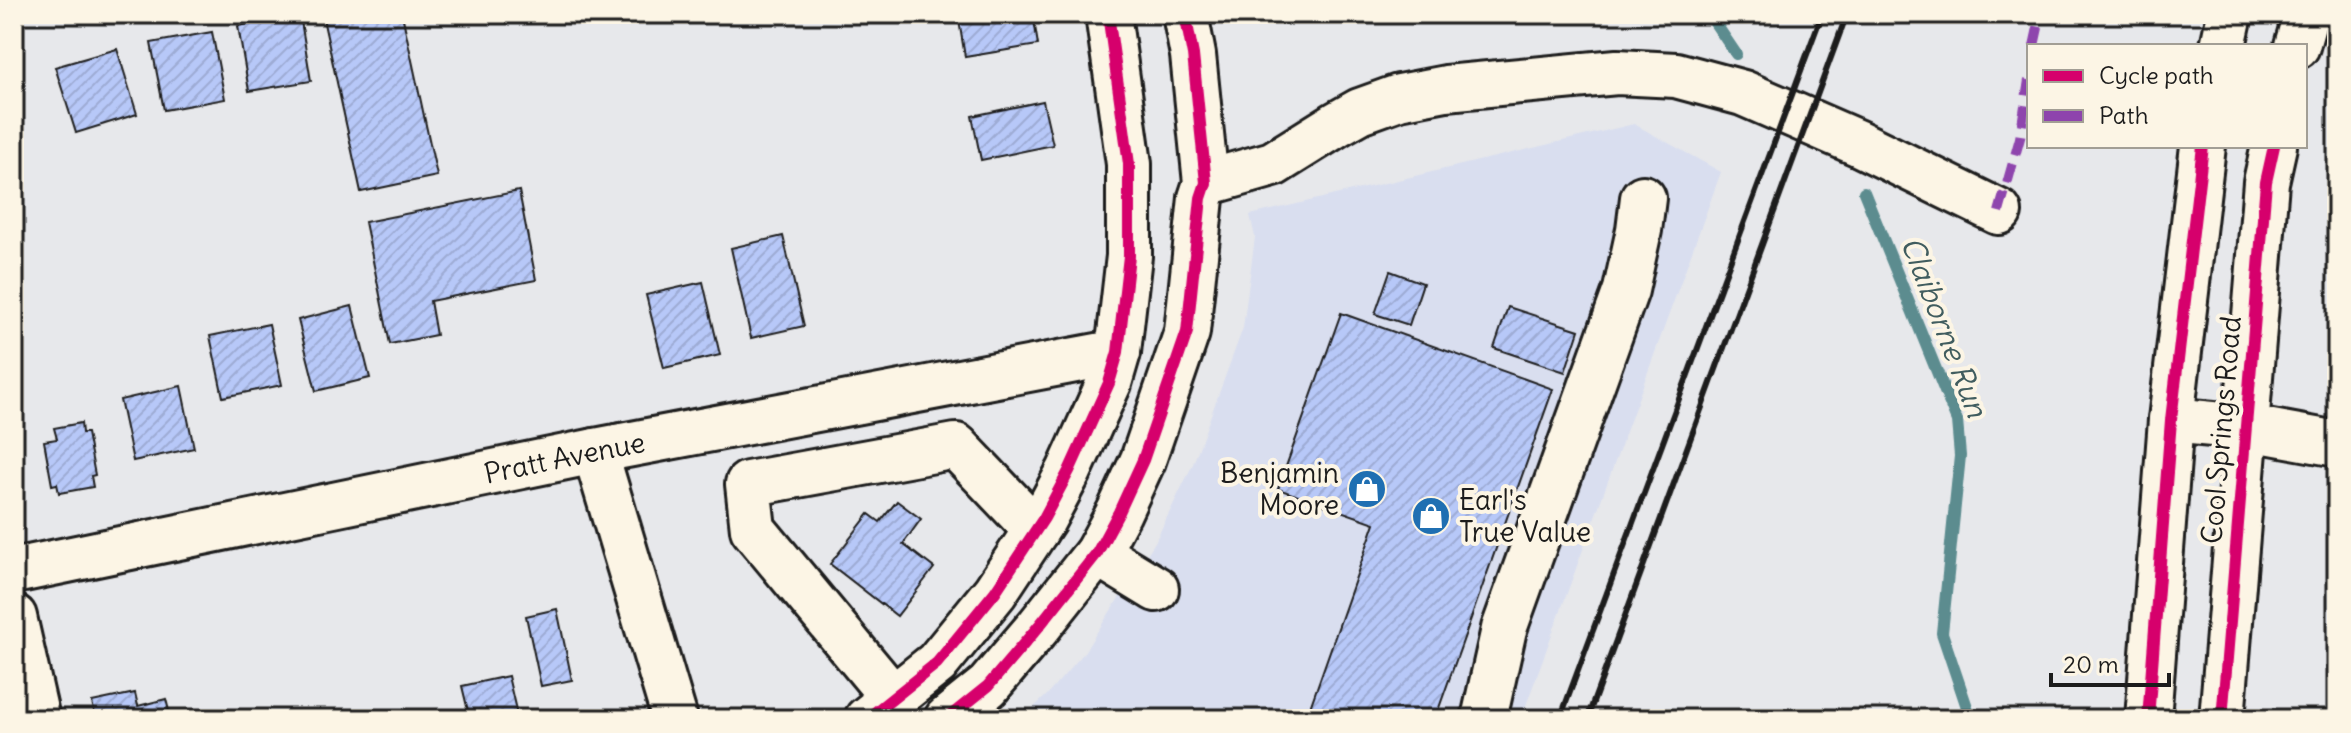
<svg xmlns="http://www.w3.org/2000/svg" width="2351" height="733" viewBox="0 0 2351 733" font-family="Delius,sans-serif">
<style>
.built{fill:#d9deef}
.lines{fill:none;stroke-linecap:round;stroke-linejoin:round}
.stream{stroke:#5b8c8f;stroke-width:12}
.building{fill:url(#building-hatch);stroke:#1c1c1c;stroke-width:2}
.minor-casing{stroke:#1c1c1c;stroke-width:50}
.major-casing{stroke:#1c1c1c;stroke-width:50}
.minor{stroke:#fcf5e5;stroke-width:44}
.major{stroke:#fcf5e5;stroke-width:44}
.rail{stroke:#1c1c1c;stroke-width:6}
.quiet{stroke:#8e44ad;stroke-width:10;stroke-dasharray:20 10;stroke-linecap:butt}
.cycleway-casing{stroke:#fcf5e5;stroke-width:17}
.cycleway{stroke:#d6006c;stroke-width:12}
.labels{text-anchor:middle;stroke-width:8;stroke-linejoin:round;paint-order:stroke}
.street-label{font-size:28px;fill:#1c1c1c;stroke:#fcf5e5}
.poi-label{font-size:28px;fill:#1c1c1c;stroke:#fcf5e5;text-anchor:end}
.water-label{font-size:30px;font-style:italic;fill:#415d5f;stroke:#fcf5e5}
</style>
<defs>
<pattern id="building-hatch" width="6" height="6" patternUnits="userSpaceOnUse" patternTransform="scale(2)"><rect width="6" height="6" fill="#b7c8f8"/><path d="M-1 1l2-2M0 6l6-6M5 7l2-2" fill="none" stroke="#9dabd4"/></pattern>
</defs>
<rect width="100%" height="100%" fill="#e7e8eb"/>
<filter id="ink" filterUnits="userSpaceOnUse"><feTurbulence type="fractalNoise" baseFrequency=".0125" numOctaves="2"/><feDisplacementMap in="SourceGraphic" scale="16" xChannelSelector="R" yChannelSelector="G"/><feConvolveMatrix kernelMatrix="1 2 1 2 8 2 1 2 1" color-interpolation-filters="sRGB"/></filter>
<g filter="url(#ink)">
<path class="built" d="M 1634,124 L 1721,172 L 1521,719 L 1021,719 L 1046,696 L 1083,654 L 1155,542 L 1193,464 L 1243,328 L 1255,237 L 1250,215 Z"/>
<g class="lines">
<path class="stream" d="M 1709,14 L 1736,54
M 1864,192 L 1957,421 L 1960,456 L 1942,633 L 1971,719"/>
</g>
<path class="building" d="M 322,14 L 402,14 L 437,176 L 361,192 Z
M 958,14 L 1033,14 L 1038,45 L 965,57 Z
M 300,15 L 311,81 L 249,91 L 238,26 Z
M 212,32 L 225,99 L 164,110 L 151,43 Z
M 117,49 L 137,114 L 76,133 L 55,67 Z
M 1043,101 L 1053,145 L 981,160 L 972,116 Z
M 519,191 L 536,280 L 430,301 L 436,335 L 390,344 L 365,222 Z
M 783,236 L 804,326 L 751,338 L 731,248 Z
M 1390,271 L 1423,283 L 1409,325 L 1375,314 Z
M 703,282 L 720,355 L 664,368 L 646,295 Z
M 352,306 L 370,378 L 316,391 L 298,320 Z
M 1508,307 L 1579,330 L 1565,372 L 1494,348 Z
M 1341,313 L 1553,389 L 1435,719 L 1306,719 L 1375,523 L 1278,489 Z
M 269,324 L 282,385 L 223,397 L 210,336 Z
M 181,386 L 194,448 L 133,461 L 120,400 Z
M 81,423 L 82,433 L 87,433 L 95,475 L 91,476 L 93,487 L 59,493 L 57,484 L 52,485 L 44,441 L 57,439 L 54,428 Z
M 897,501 L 921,519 L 903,544 L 934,568 L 897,616 L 830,564 L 869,514 L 880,522 Z
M 557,609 L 572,680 L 541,686 L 526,616 Z
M 508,676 L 518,719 L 470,719 L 462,686 Z
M 135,693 L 138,706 L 166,699 L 171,719 L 96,719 L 92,702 Z"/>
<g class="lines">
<defs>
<g id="minor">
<path d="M 1206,183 L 1273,164 L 1337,124 L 1360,111 L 1399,97 L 1446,88 L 1617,72 L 1676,75 L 1743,93 L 1858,143 L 1999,212"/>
<path d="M 2171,420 L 2244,427 L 2337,444"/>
<path d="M 595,451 L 675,719"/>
<path d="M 1097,553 L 1156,589"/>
<path id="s1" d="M 14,571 L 595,451 L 1118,352"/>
<path d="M 14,617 L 37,719"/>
<path d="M 893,698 L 753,529 L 748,484 L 956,446 L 1036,530"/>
<path d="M 1484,719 L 1504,629 L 1626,290 L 1639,230 L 1643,198"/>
</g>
<path id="major" d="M 2223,46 L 2230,14
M 2297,46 L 2306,14
M 867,719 L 937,663 L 995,592 L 1044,518 L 1069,471 L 1109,383 L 1118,352 L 1129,256 L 1129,164 L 1108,14
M 947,719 L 988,686 L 1039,626 L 1097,553 L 1119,512 L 1143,460 L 1187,332 L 1201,198 L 1206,183 L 1193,55 L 1185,14
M 2148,719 L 2171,420 L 2203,146
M 2222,719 L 2266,182 L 2274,146"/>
</defs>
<use href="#minor" class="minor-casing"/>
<use href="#major" class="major-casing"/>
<use href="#minor" class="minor"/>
<use href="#major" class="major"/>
<path class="rail" d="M 1560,719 L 1822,14
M 1587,719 L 1847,14"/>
<path class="quiet" d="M 2034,46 L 2041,14
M 1999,212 L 2020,138 L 2029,80"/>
<defs>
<path id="cycleway" d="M 867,719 L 937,663 L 995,592 L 1044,518 L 1069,471 L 1109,383 L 1118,352 L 1129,256 L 1129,164 L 1108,14
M 947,719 L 988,686 L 1039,626 L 1097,553 L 1119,512 L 1143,460 L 1187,332 L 1201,198 L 1206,183 L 1193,55 L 1185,14
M 2148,719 L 2171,420 L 2203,146
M 2222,719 L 2266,182 L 2274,146"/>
</defs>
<use href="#cycleway" class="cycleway-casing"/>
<use href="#cycleway" class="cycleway"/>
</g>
</g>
<defs>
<symbol id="shop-disc" viewBox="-11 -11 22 22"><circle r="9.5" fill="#1f6fb2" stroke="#fcf5e5"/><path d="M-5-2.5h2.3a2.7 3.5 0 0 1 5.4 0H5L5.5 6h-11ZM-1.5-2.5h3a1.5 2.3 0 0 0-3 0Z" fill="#fff"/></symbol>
</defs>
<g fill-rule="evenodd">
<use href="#shop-disc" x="1345" y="467" width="44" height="44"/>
<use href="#shop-disc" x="1409" y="494" width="44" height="44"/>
</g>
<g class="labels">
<g class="street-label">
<text transform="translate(2221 430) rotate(-85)" y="10">Cool Springs Road</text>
<text dy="10" stroke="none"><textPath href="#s1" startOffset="562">Pratt Avenue</textPath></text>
</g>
<g class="poi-label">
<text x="1339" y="483">Benjamin<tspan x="1339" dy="32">Moore</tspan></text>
<text x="1459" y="510" text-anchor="start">Earl's<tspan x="1459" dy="32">True Value</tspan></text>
</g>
<g class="water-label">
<text transform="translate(1944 327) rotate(69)" y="10">Claiborne Run</text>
</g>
</g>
<rect width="2351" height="733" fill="none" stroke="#fcf5e5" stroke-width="48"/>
<rect x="24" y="24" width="2303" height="685" fill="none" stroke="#1c1c1c" stroke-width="3" filter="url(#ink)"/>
<rect x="2027" y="44" width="280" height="104" fill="#fcf5e5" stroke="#a29e95" stroke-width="2"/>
<rect x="2043" y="70" width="40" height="12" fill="#d6006c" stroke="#a29e95" stroke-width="2"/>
<text x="2099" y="84" font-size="24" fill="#1c1c1c">Cycle path</text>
<rect x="2043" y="110" width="40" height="12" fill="#8e44ad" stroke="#a29e95" stroke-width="2"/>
<text x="2099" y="124" font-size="24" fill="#1c1c1c">Path</text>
<path d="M2051 673v12h118v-12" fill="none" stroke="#1c1c1c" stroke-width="4"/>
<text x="2063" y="673" font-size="24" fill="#1c1c1c" stroke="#fcf5e5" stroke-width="6" paint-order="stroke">20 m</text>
</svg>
